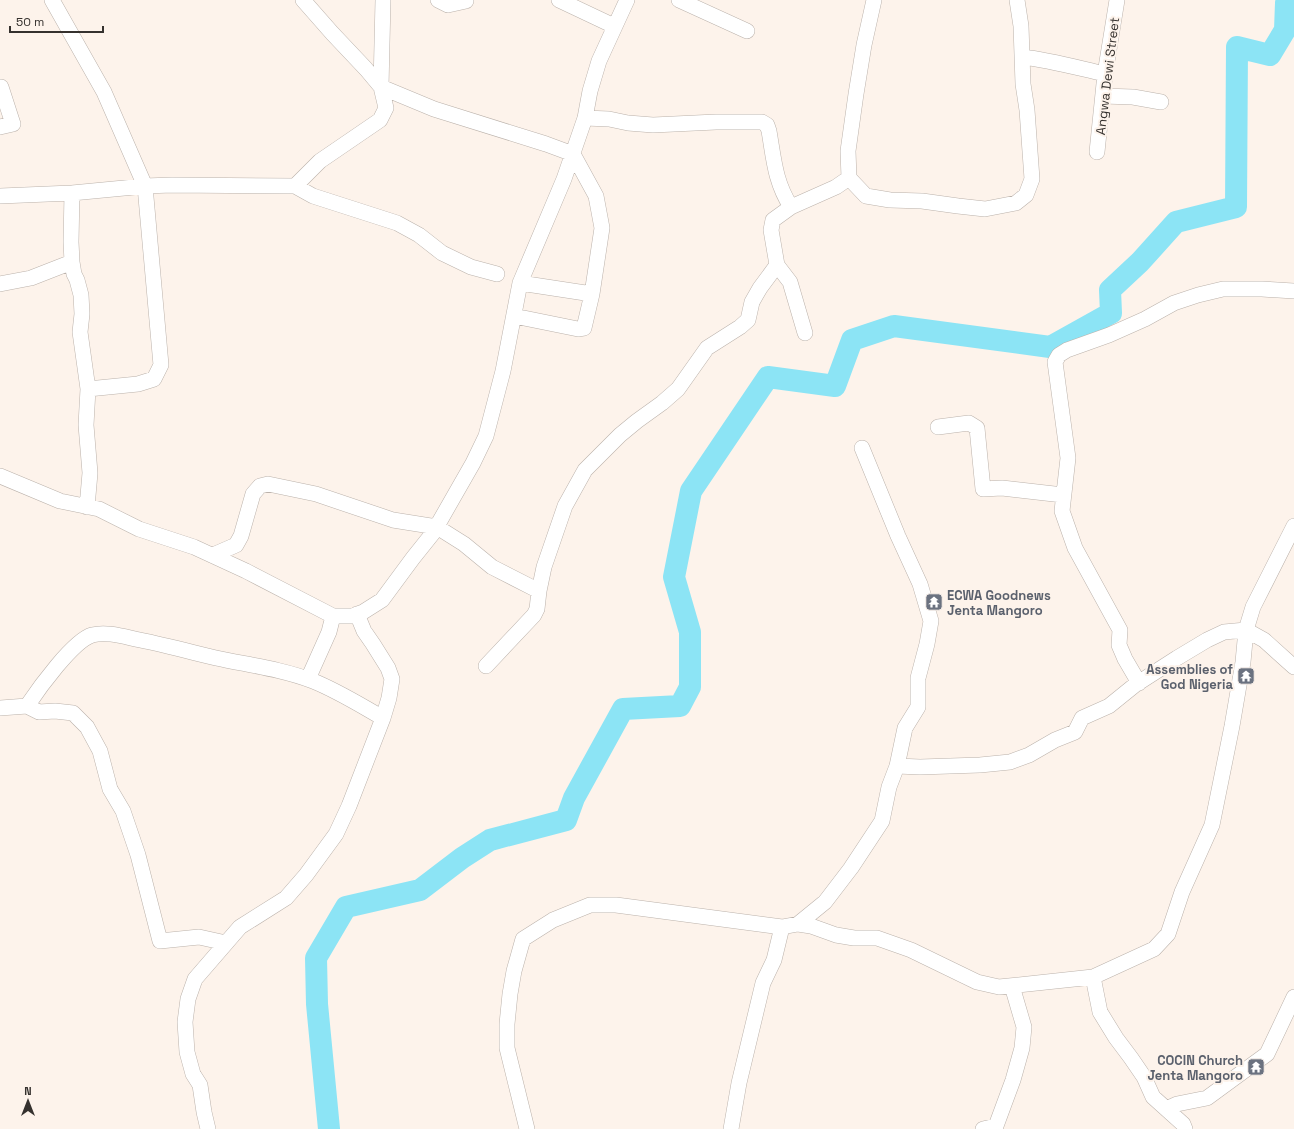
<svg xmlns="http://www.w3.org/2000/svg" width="1294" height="1129" viewBox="0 0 1294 1129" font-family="'Space Grotesk',sans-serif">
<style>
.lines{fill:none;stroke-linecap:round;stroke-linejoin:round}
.river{stroke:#8ce4f5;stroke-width:22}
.minor-casing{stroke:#bbb2ab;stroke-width:16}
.minor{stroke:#fff;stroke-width:15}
.labels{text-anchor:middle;stroke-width:4;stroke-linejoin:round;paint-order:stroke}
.street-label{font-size:13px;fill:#35312e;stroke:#fdf3eb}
.worship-label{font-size:13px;font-weight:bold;fill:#5b616d;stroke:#fdf3eb;text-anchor:end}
</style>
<rect width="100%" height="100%" fill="#fdf3eb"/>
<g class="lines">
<path class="river" d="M 329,1129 L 317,1004 L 316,958 L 346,907 L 420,890 L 462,858 L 490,840 L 566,820 L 574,798 L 623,709 L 680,706 L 690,687 L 690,632 L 674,577 L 691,491 L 768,377 L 835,386 L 852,340 L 894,326 L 1050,347 L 1111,313 L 1110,290 L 1140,262 L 1176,222 L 1236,207 L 1237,47 L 1270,55 L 1285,30 L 1286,3 L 1287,0"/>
<defs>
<path id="minor" d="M 52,0 L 104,92 L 145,186 L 161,365 L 154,379 L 138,384 L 88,389
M 303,0 L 332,33 L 366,69 L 381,87 L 434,109 L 546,144 L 573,154 L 596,196 L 602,228 L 592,294 L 584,328 L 578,329 L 514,316
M 438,0 L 448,5 L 466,1
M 559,0 L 614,26
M 679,0 L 747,31
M 1022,57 C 1050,60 1078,68 1105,74
M 1103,96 L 1133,97 L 1161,102
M 585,118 L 609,119 L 628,123 L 653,125 L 716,122 L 762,122 L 767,125 L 769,131 C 774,160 775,182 791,207
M 0,127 L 13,124 L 1,87
M 1097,152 L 1105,74 L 1117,0
M 849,178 L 866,196 L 890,200 L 922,201 L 958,206 L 985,209 L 1016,203 L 1026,195 L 1032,179 L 1027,110 L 1023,84 L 1021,26 L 1017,0
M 295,186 L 320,161 L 380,120 L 386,108 L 381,87 L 383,0
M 72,193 L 71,242 L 72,262 L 74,274 L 77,280 L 81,295 L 82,314 L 80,332 L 88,389 L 86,425 L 90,473 L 87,507
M 0,196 L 72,193 L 145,186 L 172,185 L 295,186 L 313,196 L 397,223 L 419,235 L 442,253 L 471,267 L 497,274
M 777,265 L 790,282 L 805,333
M 520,283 L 592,294
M 0,284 L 31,278 L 72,262
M 938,427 L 969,423 L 977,428 L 983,489 L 1002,488 L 1063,495
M 0,476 L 60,501 L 99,509 L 139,529 L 194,547 L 246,571 L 333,616 L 352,616 L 363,612 L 382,600 L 413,558 L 433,533 L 473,463 L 486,436 L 503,371 L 520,283 L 564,179 L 585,118 L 590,91 L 599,61 L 627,0
M 213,555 L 236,545 L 241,536 L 253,494 L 260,486 L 268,484 L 316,494 L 393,520 L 437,527 L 464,544 L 492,567 L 539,591 L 544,567 L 565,506 L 585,470 L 620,435 L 637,421 L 662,403 L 678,389 L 707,348 L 740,327 L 748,320 L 752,302 L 760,288 L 777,265 L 771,230 L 773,220 L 791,207 L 836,187 L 849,178 L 848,151 L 856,94 L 864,45 L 874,0
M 486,666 L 534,615 L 537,609 L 539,591
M 308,679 L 329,632 L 333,616
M 1139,683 L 1125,659 L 1119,645 L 1120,630 L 1075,548 L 1062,511 L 1068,458 L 1055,362 L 1059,355 L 1067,350 L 1109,335 L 1145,319 L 1174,303 L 1198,295 L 1223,289 L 1262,289 L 1294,291
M 27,706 L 39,712 L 55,711 L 73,713 L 87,727 L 100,751 L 110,789 L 123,811 L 138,855 L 160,941 L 199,937 L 226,943
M 0,708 L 27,706 C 39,688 73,641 92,635 C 107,631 125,637 140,640 C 165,645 191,652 216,658 C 248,665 282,669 313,681 C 338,691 360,705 383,718
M 897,766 L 920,767 L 980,765 L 1010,762 L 1029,755 L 1055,740 L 1075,732 L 1082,718 L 1109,706 L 1135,685 L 1177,658 L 1207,640 L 1224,632 L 1246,630 L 1264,640 L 1294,667
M 798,924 L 825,902 L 851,868 L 882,821 L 889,787 L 897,766 L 905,728 L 918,707 L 918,678 L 927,644 L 931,621 L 920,584 L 898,536 L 862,448
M 1093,977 L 1100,1012 L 1116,1038 L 1131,1058 L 1144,1077 L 1153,1097 L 1183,1124 L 1185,1129
M 1166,1109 L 1177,1104 L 1207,1098 L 1267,1054 L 1294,997
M 208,1129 L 204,1112 L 200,1085 L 193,1074 L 187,1052 L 185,1022 L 188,999 L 195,979 L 240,927 L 286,898 L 306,875 L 336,834 L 349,806 L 383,718 L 389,698 L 392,679 L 388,668 L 373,644 L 364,631 L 357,614
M 527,1129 L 507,1048 L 507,1024 L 510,994 L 514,971 L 523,939 L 553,920 L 590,905 L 616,905 L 782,927
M 731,1129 L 739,1083 L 763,983 L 774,960 L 782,927 L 798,924 L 811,926 L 836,935 L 854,938 L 877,938 L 911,950 L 977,982 L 999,987 L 1093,977 L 1154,949 L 1168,934 L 1182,892 L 1212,825 L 1232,726 L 1243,662 L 1246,630 L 1253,607 L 1294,526
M 983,1129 L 996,1126 L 1013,1080 L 1022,1048 L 1024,1027 L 1012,986"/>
</defs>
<use href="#minor" class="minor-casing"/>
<use href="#minor" class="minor"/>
</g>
<defs>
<symbol id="temple-square" viewBox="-11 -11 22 22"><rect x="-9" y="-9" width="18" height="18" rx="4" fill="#6b7280" stroke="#fdf3eb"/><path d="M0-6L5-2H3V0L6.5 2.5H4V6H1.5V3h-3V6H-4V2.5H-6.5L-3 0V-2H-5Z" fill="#fff"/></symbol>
</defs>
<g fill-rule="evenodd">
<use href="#temple-square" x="924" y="592" width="20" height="20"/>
<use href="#temple-square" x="1236" y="666" width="20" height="20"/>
<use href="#temple-square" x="1246" y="1057" width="20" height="20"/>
</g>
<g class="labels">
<g class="street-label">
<text transform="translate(1107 76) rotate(-83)" y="5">Angwa Dewi Street</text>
</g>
<g class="worship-label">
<text x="947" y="600" text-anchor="start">ECWA Goodnews<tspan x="947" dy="15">Jenta Mangoro</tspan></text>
<text x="1233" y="674">Assemblies of<tspan x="1233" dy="15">God Nigeria</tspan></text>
<text x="1243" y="1065">COCIN Church<tspan x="1243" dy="15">Jenta Mangoro</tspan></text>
</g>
</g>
<g transform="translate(28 1101)" stroke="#fdf3eb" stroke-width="3" paint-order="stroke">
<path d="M0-3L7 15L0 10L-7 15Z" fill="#35312e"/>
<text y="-6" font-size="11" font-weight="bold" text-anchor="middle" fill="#35312e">N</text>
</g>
<path d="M10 26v6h93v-6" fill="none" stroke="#35312e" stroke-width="2"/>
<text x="16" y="26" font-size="12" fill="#35312e" stroke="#fdf3eb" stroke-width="3" paint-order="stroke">50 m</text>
</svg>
